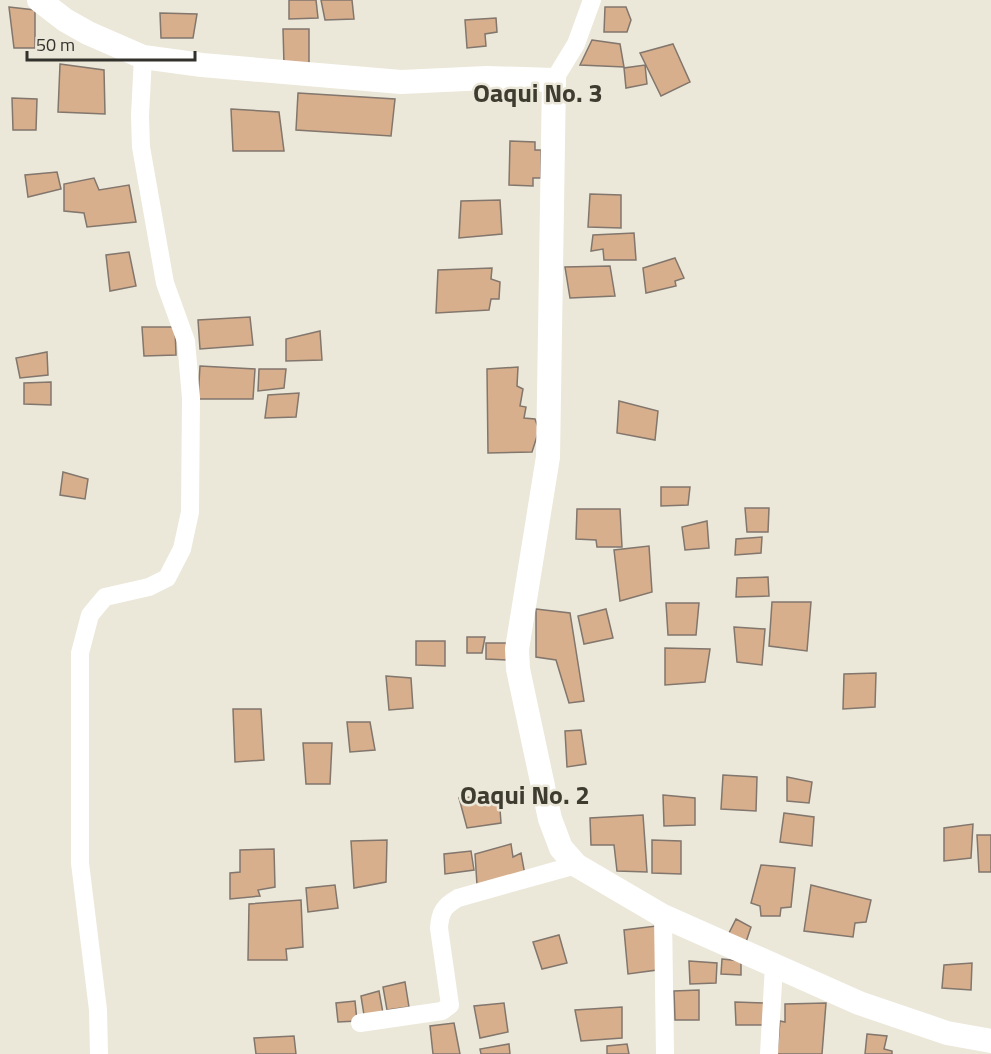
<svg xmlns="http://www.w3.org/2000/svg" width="991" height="1054" viewBox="0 0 991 1054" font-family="'Titillium Web',sans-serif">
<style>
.building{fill:#d7af8c;stroke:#82766d;stroke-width:1.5}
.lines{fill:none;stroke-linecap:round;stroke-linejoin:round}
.street{stroke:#fff;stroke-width:18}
.secondary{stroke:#fff;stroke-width:24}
.labels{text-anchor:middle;stroke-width:5;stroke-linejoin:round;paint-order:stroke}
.quarter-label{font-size:26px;font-weight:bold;fill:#3e3b2f;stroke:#ebe8d9}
</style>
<rect width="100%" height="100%" fill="#ebe8d9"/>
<path class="building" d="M 289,0 L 316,0 L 318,18 L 289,19 Z
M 321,0 L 352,0 L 354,19 L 325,20 Z
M 9,7 L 35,10 L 35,48 L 14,48 Z
M 605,7 L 626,7 L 631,20 L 627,32 L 604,32 Z
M 160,13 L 197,14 L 193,38 L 161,38 Z
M 496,18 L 497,32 L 485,34 L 486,46 L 467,48 L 465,20 Z
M 283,29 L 309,29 L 309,64 L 284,65 Z
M 592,40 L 620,44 L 624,67 L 580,65 Z
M 673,44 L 690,82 L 661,96 L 640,53 Z
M 60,64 L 104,70 L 105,114 L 58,112 Z
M 645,65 L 647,84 L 626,88 L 624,68 Z
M 298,93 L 395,99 L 391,136 L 296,130 Z
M 12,98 L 37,99 L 36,130 L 13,130 Z
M 231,109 L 279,112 L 284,151 L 233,151 Z
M 510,141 L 535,142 L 535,150 L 541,150 L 541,178 L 533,178 L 533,186 L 509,185 Z
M 57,172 L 61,189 L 28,197 L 25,175 Z
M 94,178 L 99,190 L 129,185 L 136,222 L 87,227 L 84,213 L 64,211 L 64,184 Z
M 590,194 L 621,195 L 621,228 L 588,227 Z
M 500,200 L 502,234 L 459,238 L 461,201 Z
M 634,233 L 636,260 L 604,260 L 603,249 L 591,251 L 593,235 Z
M 129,252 L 136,286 L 110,291 L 106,255 Z
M 675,258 L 684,278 L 675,281 L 676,286 L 646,293 L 643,268 Z
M 610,266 L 615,296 L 570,298 L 565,267 Z
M 492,268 L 491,279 L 500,282 L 499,299 L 491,299 L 489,310 L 436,313 L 438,270 Z
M 250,317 L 253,345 L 200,349 L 198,320 Z
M 142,327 L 175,327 L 176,355 L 144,356 Z
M 320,331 L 322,360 L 286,361 L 286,339 Z
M 47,352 L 48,375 L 20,378 L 16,358 Z
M 200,366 L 255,369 L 253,399 L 198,399 Z
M 518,367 L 517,386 L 523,389 L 520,406 L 526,407 L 524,418 L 535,419 L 539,430 L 532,452 L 488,453 L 487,369 Z
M 259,369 L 286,369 L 284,388 L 258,391 Z
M 51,382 L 51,405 L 24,404 L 24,383 Z
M 299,393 L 296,417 L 265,418 L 268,395 Z
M 619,401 L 658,411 L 655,440 L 617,433 Z
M 63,472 L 88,479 L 85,499 L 60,495 Z
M 661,487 L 690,487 L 688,505 L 661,506 Z
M 745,508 L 769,508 L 768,532 L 747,532 Z
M 577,509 L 620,509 L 622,547 L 597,547 L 596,540 L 576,539 Z
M 707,521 L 709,548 L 685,550 L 682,527 Z
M 762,537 L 761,553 L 735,555 L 736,539 Z
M 649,546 L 652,592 L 620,601 L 614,550 Z
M 768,577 L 769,596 L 736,597 L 737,578 Z
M 772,602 L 811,602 L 807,651 L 769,646 Z
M 666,603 L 699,603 L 696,635 L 668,635 Z
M 536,609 L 570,613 L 584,701 L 569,703 L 556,660 L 536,657 Z
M 606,609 L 613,638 L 584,644 L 578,616 Z
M 734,627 L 765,629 L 762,665 L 737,662 Z
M 467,637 L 485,637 L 482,653 L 467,653 Z
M 416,641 L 445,641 L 445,666 L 416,665 Z
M 486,643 L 507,643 L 507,660 L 486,659 Z
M 665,648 L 710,649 L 705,682 L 665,685 Z
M 876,673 L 875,707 L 843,709 L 844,674 Z
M 386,676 L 411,678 L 413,708 L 389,710 Z
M 233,709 L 261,709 L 264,760 L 235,762 Z
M 347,722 L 370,722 L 375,750 L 350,752 Z
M 581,730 L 586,764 L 567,767 L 565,731 Z
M 303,743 L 332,743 L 330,784 L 306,784 Z
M 723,775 L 757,777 L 756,811 L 721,809 Z
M 787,777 L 812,782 L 809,803 L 787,801 Z
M 499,795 L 501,823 L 467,828 L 459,798 Z
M 663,795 L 695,798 L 695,825 L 664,826 Z
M 784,813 L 814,817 L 812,846 L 780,842 Z
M 643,815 L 647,872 L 617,871 L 614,845 L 591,845 L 590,818 Z
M 973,824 L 971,858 L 944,861 L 944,828 Z
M 977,835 L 991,835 L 991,872 L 979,872 Z
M 387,840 L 386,882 L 354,888 L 351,841 Z
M 652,840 L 681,841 L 681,874 L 652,873 Z
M 511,844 L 513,857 L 521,853 L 525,875 L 477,885 L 475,854 Z
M 274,849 L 275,887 L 258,890 L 260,896 L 230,899 L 230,873 L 240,872 L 240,850 Z
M 471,851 L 474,870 L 445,874 L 444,854 Z
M 761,865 L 795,868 L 791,907 L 781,908 L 780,916 L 761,916 L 760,906 L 751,903 Z
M 335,885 L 338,908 L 308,912 L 306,888 Z
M 811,885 L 871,900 L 866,922 L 855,923 L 853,937 L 804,931 Z
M 301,900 L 303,947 L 286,949 L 287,960 L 248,960 L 249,904 Z
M 736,919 L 751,927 L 746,942 L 729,933 Z
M 656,926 L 657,970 L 628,974 L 624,930 Z
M 559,935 L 567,963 L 542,969 L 533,942 Z
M 722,959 L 741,961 L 741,975 L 721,974 Z
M 689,961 L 717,963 L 716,983 L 690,984 Z
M 972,963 L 971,990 L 942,988 L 944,965 Z
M 405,982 L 409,1007 L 387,1010 L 383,987 Z
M 699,990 L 699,1020 L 675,1020 L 674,991 Z
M 379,991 L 383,1013 L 364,1015 L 361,996 Z
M 355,1001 L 357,1021 L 338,1022 L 336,1003 Z
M 735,1002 L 766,1003 L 766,1025 L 736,1025 Z
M 504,1003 L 508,1032 L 480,1038 L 474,1006 Z
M 826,1003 L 822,1054 L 777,1054 L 780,1021 L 785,1022 L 785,1004 Z
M 622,1007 L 622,1038 L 581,1041 L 575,1010 Z
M 454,1023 L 460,1054 L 433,1054 L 430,1026 Z
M 867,1034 L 887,1036 L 884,1049 L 892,1051 L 892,1054 L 865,1054 Z
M 294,1036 L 296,1054 L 256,1054 L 254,1038 Z
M 509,1044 L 510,1054 L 481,1054 L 480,1049 Z
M 627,1044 L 629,1054 L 607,1054 L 607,1046 Z"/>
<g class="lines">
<path class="street" d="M 554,80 L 576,44 L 592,0
M 663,916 L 665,1054
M 360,1023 L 442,1011 L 450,1005 L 439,928 C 440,912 444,906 458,898 L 576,865
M 99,1054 L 98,1010 L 80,863 L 80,653 L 90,615 L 105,597 L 149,587 L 167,578 L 182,549 L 190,512 L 191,398 L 186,341 L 165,283 L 141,147 L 140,116 L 143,57
M 769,1054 L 774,965"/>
<path class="secondary" d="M 39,0 L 65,20 L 88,33 L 143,57 L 202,65 L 401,82 L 487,78 L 554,80 L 548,457 L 517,649 L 518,669 L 550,819 L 561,848 L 576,865 L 663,916 L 859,1003 L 947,1033 L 991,1041"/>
</g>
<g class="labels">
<g class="quarter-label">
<text x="538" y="102">Oaqui No. 3</text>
<text x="525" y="804">Oaqui No. 2</text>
</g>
</g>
<path d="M27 51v9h168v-9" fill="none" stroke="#32312b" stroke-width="3"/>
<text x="36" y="51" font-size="18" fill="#32312b" stroke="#ebe8d9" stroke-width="4.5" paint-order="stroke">50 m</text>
</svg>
